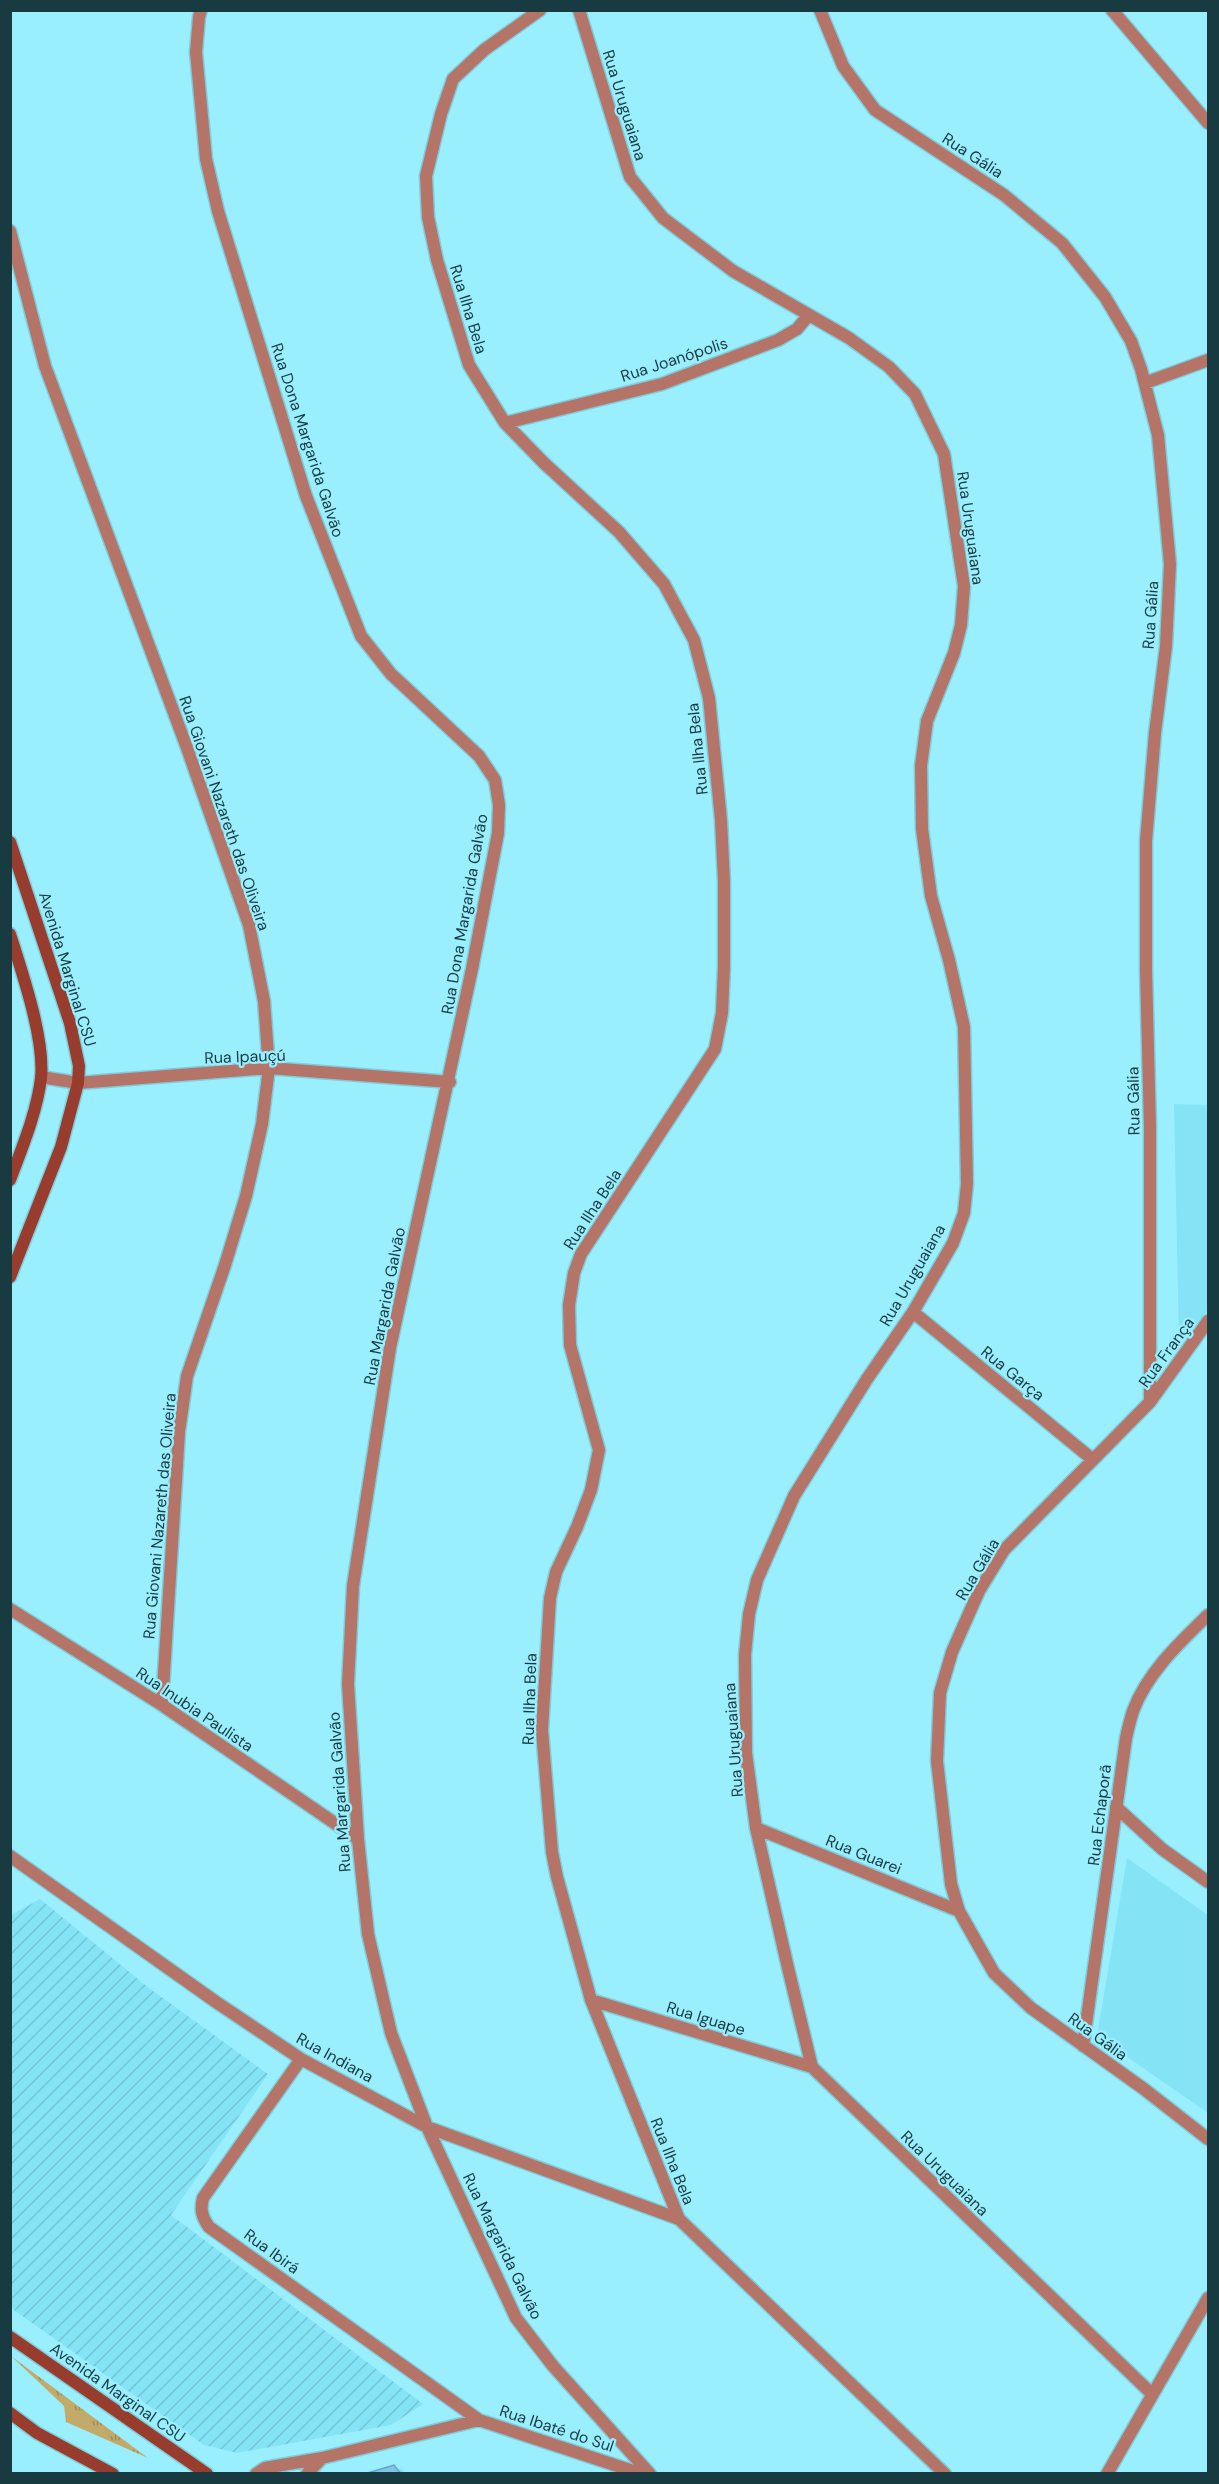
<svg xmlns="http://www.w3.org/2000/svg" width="1219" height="2484" viewBox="0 0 1219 2484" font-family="'DM Sans',sans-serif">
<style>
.built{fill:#84e4f5}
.industrial{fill:url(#industrial-furrows)}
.grass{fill:url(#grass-tufts)}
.building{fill:#81c5e8;stroke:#62a6c7;stroke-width:1.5;filter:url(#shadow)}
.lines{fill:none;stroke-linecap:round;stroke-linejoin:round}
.minor-casing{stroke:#80cbd9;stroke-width:15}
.secondary-casing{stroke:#80cbd9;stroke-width:15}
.minor{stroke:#b47468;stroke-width:12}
.secondary{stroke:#983c2e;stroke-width:12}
.labels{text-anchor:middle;stroke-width:4.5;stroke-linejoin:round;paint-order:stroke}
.street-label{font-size:16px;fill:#183b42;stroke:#9aefff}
</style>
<defs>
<pattern id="industrial-furrows" width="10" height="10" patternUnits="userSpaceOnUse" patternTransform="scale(1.5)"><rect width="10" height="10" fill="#84e4f5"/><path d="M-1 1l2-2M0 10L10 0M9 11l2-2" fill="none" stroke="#71c4d3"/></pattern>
<pattern id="grass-tufts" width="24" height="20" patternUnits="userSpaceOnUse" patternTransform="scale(1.5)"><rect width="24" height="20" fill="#c2ab6a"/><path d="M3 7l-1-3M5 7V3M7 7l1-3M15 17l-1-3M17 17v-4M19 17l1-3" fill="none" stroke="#9d8c59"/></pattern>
<filter id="shadow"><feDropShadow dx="5.5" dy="5.5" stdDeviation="1.5" flood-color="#0004"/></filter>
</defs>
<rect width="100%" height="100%" fill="#9aefff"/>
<path class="built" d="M 1174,1104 L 1208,1105 L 1208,1310 L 1179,1343 Z
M 1127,1858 L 1208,1915 L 1208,2113 L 1097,2036 Z"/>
<path class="industrial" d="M 40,1899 L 149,1988 L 268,2074 L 171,2215 L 423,2404 L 391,2425 L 237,2453 L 204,2445 L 11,2308 L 11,1915 Z"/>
<path class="grass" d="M 11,2356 L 148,2458 L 66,2422 L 64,2406 Z"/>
<path class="building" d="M 394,2465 L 401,2474 L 364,2474 Z"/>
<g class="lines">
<defs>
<path id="minor" d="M 201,10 L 199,17 L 196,52 L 206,159 L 218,211 L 306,496 L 361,636 L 391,674 L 479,756 L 495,780 L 499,805 L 498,833 L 472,969 L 390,1348 L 353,1586 L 348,1684 L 358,1839 L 368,1934 L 391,2033 L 427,2127 L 516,2318 L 553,2366 L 650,2474
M 540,10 L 484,50 L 453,79 L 441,114 L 426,176 L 428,217 L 437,260 L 469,365 L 505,423 L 544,463 L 619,532 L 664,584 L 694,640 L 709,698 L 721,820 L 724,882 L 724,966 L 722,1013 L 715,1049 L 581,1254 L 574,1273 L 569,1305 L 570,1345 L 599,1450 L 591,1490 L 577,1527 L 556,1572 L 550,1598 L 542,1730 L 552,1852 L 557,1877 L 591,2000 L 679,2219 L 945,2474
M 579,10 L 630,177 L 663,218 L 733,271 L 849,338 L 889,367 L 915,394 L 944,454 L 964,586 L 961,625 L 954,653 L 927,721 L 921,766 L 922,829 L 931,896 L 949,960 L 964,1027 L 967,1184 L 964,1213 L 953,1243 L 913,1312 L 867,1379 L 794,1496 L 757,1580 L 749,1614 L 745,1655 L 746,1753 L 756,1828 L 788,1968 L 812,2067 L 1152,2394
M 820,10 L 843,66 L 875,110 L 1004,195 L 1062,243 L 1105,297 L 1131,341 L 1141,369 L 1158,435 L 1170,564 L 1166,646 L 1155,733 L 1146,841 L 1146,970 L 1150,1127 L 1150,1402
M 1112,10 L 1208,123
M 10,231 L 45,366 L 187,748 L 249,925 L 264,1001 L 269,1068 L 262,1124 L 246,1196 L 225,1265 L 187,1376 L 179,1432 L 162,1705
M 1145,383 L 1208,360
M 505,423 L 662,384 L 778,340 L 797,329 L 808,316
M 41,1077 L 78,1083 L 269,1068 L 450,1082
M 913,1312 L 1092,1459
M 1208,1321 L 1150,1402 L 1004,1550 L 979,1591 L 952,1652 L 940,1693 L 937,1761 L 951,1884 L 959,1911 L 994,1973 L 1031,2008 L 1144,2089 L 1208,2139
M 10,1609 L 162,1705 L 358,1839
M 1116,1807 L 1162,1849 L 1208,1882
M 756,1828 L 959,1911
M 10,1856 L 216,2002 L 301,2059 L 427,2127 L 679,2219
M 591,2000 L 812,2067
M 1083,2046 L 1126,1738 C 1128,1729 1130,1720 1133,1711 C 1147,1673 1180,1642 1208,1615
M 301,2059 L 203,2198 C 200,2210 202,2217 209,2227 L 479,2420
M 256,2474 L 265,2468 L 322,2458 L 479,2420 L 642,2474
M 307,2474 L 322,2458
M 1107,2474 L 1208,2298"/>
<path id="secondary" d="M 10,842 L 70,1023 L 79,1066 L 78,1083 L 61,1147 L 10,1277
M 10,934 C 22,972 45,1039 41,1078 C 37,1112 22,1148 10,1180
M 10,2337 L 207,2474
M 10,2413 L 37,2433 L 113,2474"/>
</defs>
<use href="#minor" class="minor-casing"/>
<use href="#secondary" class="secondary-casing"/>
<use href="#minor" class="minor"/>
<use href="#secondary" class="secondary"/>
</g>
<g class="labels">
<g class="street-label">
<text transform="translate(625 105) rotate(73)" y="6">Rua Uruguaiana</text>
<text transform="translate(973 155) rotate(33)" y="6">Rua Gália</text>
<text transform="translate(469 309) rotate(73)" y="6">Rua Ilha Bela</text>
<text transform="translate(674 359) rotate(-18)" y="6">Rua Joanópolis</text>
<text transform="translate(308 440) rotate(72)" y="6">Rua Dona Margarida Galvão</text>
<text transform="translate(971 528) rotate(82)" y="6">Rua Uruguaiana</text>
<text transform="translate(1150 615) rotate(-86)" y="6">Rua Gália</text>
<text transform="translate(697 749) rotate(-96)" y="6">Rua Ilha Bela</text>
<text transform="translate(225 813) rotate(71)" y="6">Rua Giovani Nazareth das Oliveira</text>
<text transform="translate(464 914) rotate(-80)" y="6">Rua Dona Margarida Galvão</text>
<text transform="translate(68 969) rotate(73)" y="6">Avenida Marginal CSU</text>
<text transform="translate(245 1056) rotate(-2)" y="6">Rua Ipauçú</text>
<text transform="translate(1133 1101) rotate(-91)" y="6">Rua Gália</text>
<text transform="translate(592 1209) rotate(-57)" y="6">Rua Ilha Bela</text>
<text transform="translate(912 1275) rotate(-60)" y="6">Rua Uruguaiana</text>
<text transform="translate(384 1306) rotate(-79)" y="6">Rua Margarida Galvão</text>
<text transform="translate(1166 1352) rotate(-54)" y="6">Rua França</text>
<text transform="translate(1013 1373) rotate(39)" y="6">Rua Garça</text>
<text transform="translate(159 1516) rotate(-85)" y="6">Rua Giovani Nazareth das Oliveira</text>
<text transform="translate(977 1569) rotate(-59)" y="6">Rua Gália</text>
<text transform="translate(529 1699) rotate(-88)" y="6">Rua Ilha Bela</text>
<text transform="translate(195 1709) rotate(34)" y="6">Rua Inubia Paulista</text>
<text transform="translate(733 1740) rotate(-94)" y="6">Rua Uruguaiana</text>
<text transform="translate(339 1792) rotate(-94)" y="6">Rua Margarida Galvão</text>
<text transform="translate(1099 1815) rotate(-83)" y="6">Rua Echaporã</text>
<text transform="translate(864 1854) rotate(22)" y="6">Rua Guarei</text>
<text transform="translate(706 2018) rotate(17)" y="6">Rua Iguape</text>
<text transform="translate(1098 2036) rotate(36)" y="6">Rua Gália</text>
<text transform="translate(335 2057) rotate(29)" y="6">Rua Indiana</text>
<text transform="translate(673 2161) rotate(68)" y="6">Rua Ilha Bela</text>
<text transform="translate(945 2173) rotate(44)" y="6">Rua Uruguaiana</text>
<text transform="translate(503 2246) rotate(64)" y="6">Rua Margarida Galvão</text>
<text transform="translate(272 2251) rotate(36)" y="6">Rua Ibirá</text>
<text transform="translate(118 2392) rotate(35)" y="6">Avenida Marginal CSU</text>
<text transform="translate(557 2428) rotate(18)" y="6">Rua Ibaté do Sul</text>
</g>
</g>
<rect width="1219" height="2484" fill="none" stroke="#183b42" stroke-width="24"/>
</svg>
